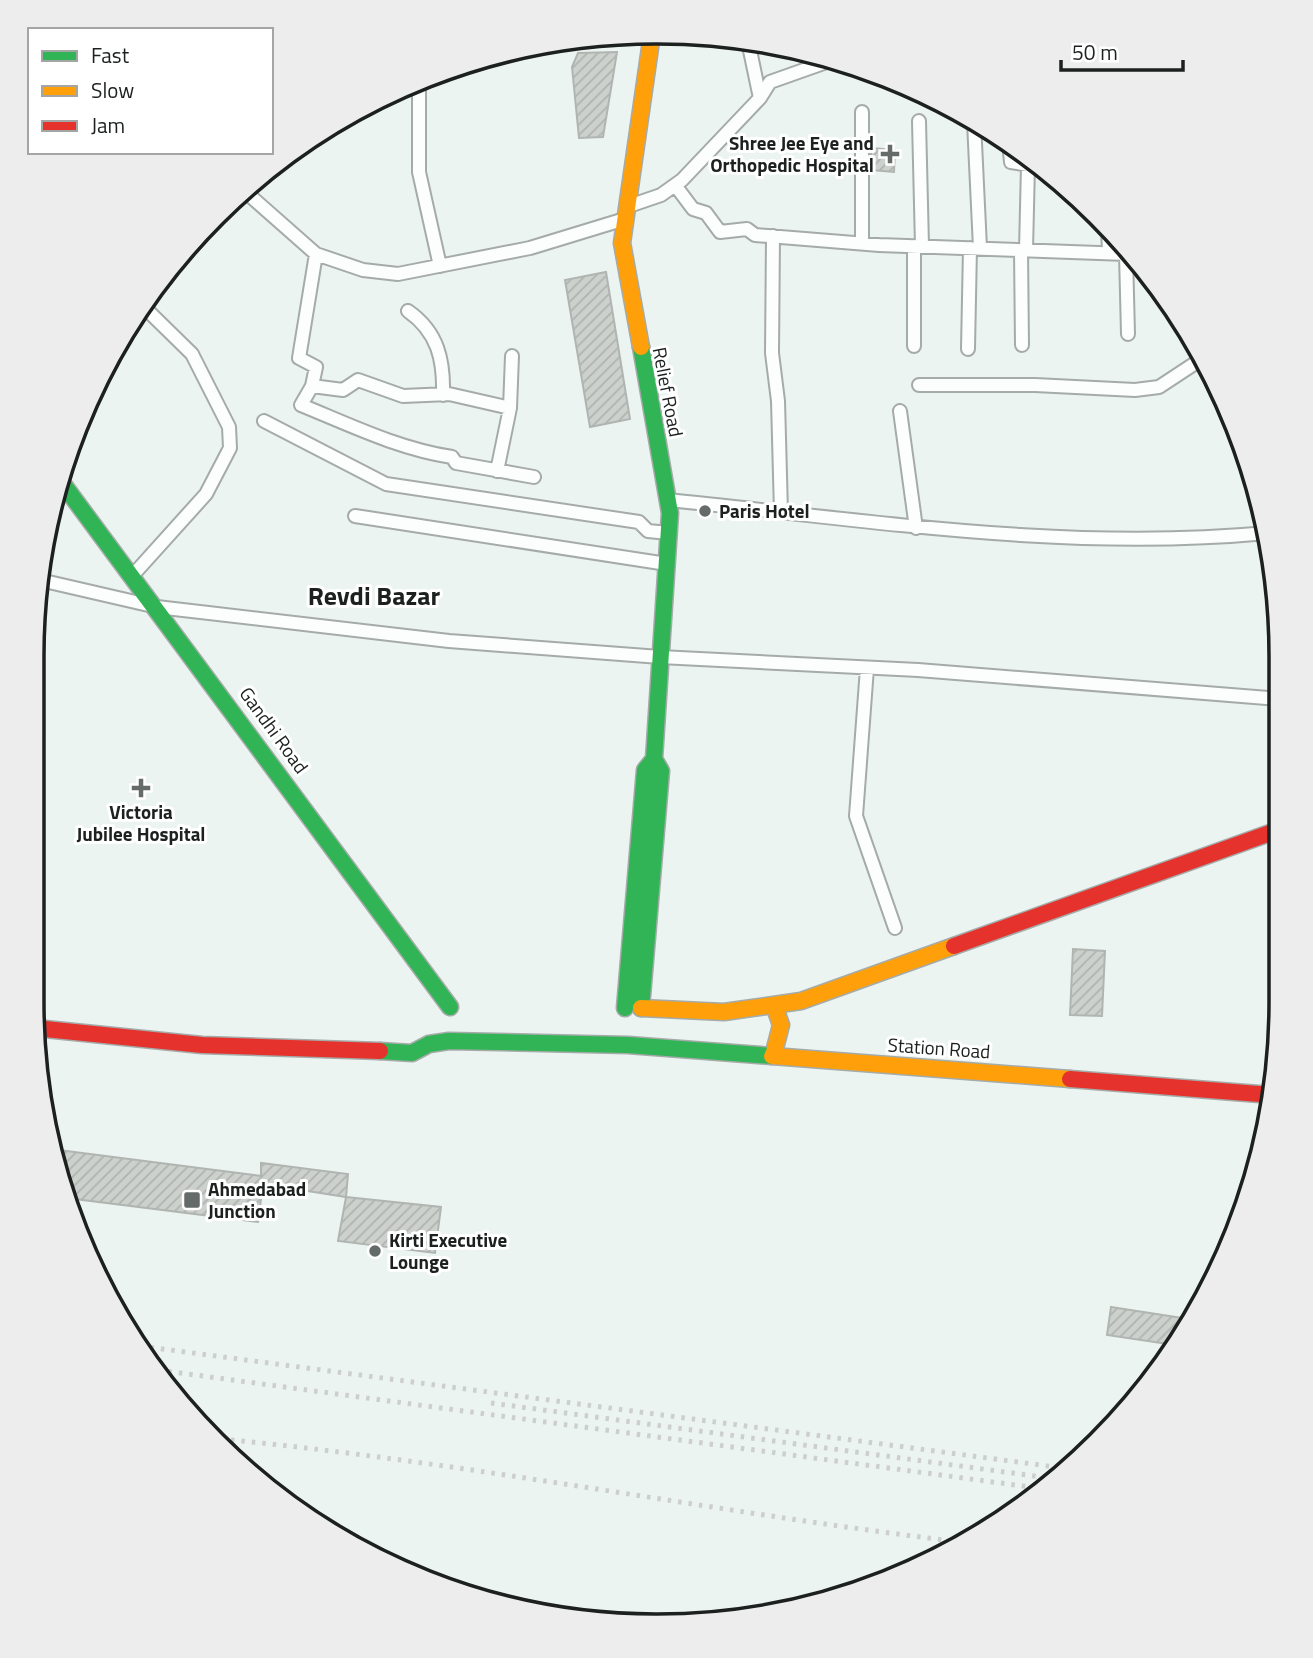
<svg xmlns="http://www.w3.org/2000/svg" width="1313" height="1658" viewBox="0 0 1313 1658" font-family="'Titillium Web',sans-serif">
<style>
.building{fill:url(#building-hatch);stroke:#b0b5b2;stroke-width:2}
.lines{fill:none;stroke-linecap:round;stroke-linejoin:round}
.street-casing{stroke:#a5aba9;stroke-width:16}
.fast-casing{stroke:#a5aba9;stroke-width:19}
.slow-casing{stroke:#a5aba9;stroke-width:19}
.jam-casing{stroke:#a5aba9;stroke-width:19}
.street{stroke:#fcfdfd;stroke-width:12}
.fast{stroke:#30b455;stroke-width:16}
.slow{stroke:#ff9f0a;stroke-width:16}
.jam{stroke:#e5322d;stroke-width:16}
.rail{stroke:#cdcfce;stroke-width:5;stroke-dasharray:3.5 7;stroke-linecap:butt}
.poi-dot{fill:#656b68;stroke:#fff;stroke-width:2.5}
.labels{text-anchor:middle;stroke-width:6;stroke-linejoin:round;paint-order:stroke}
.poi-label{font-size:19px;font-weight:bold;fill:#1c211f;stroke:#fff;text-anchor:start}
.street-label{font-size:19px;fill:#1c211f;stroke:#fff}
.district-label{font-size:26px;font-weight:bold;fill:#1c211f;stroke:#fff}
.rim{fill:none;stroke:#1c211f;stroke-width:3.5}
</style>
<defs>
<pattern id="building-hatch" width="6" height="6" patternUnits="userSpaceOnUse" patternTransform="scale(1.75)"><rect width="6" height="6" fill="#ccd1ce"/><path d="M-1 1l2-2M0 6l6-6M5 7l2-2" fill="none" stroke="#afb3b0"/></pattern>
</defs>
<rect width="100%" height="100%" fill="#ecf4f1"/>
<path class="building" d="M 617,52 L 603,137 L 579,138 L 572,67 L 578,53 Z
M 871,148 L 895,150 L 894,172 L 871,170 Z
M 606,272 L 630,419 L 590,427 L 565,280 Z
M 1073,949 L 1105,951 L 1102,1016 L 1070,1015 Z
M 51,1149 L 261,1176 L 261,1163 L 348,1174 L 346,1197 L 263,1184 L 258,1222 L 67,1198 L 53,1163 Z
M 346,1197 L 441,1207 L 435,1253 L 338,1241 Z
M 1111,1307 L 1189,1319 L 1174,1345 L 1107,1335 Z"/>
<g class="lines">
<defs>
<path id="street" d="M 748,41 L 760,98
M 419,81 L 419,172 L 440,266
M 938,99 L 939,105
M 862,112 L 862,243
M 919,121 L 922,246
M 974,122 L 980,248
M 1009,143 L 1011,162 L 1028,165 L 1026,250
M 675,185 L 693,209 L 706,213 L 720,232 L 747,229 L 755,235 L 879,245 L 1126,254 L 1128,334
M 248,194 L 316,254 L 363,270 L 398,274 L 530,248 L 625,219
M 626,207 L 661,195 L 682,180 L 760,98 L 770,82 L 835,59
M 1108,227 L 1109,252
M 773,236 L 772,353 L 778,401 L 781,512
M 1021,250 L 1022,345
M 316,254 L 299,358 L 316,367 L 312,386 L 301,405 C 350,425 399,449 452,457 L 456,463 L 534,477
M 408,311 C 438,332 444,360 443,395
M 914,346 L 914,246
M 968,349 L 970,248
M 919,385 L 1035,385 L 1135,390 L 1159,387 L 1203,358
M 312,386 L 343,390 L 358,380 L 403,396 L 449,394 L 510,408 L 512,356
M 900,411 L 916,528
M 264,421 L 386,484 L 639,522 L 648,531 L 669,533
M 497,471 L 510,408
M 668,500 C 868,520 1066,552 1267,533
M 355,516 L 667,564
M 133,575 L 206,494 L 230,448 L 229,427 L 192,354 L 143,306
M 40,580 L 157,607 L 449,641 L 660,657 L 918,670 L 1280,699
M 867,668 L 856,816 L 895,928"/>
<path id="fast" d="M 641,347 L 670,513 L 654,759 L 661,771 L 641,1008
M 60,480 L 450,1007
M 625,1008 L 645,770 L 654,759
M 380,1051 L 412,1053 L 429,1044 L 449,1041 L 628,1045 L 772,1056"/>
<path id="slow" d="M 641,347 L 622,243 L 652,34
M 641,1008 L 724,1012 L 801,1001 L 954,946
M 772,1056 L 1070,1079
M 773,1056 L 781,1025 L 774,1005"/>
<path id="jam" d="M 954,946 L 1281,829
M 35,1028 L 202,1045 L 380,1051
M 1070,1079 L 1272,1095"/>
</defs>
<use href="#street" class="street-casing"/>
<use href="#fast" class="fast-casing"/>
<use href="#slow" class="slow-casing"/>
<use href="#jam" class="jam-casing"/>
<use href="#street" class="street"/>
<use href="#fast" class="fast"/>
<use href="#slow" class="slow"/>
<use href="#jam" class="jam"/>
<path class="rail" d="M 140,1346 L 1071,1469
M 158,1370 L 1045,1489
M 491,1403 L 1057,1479
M 210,1438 C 464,1461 715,1513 969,1543"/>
</g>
<g class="poi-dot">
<path d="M886.5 143.5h7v7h7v7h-7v7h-7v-7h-7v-7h7z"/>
<circle cx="705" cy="511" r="7"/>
<path d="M137.5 777.5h7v7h7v7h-7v7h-7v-7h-7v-7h7z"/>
<rect x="183" y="1191" width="18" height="18" rx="3.5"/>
<circle cx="375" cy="1251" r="7"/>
</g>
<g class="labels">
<g class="poi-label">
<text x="874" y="150" text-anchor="end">Shree Jee Eye and<tspan x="874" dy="22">Orthopedic Hospital</tspan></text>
<text x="719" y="518">Paris Hotel</text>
<text x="141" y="819" text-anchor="middle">Victoria<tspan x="141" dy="22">Jubilee Hospital</tspan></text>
<text x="208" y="1196">Ahmedabad<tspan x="208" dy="22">Junction</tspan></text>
<text x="389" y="1247">Kirti Executive<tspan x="389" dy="22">Lounge</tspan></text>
</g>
<g class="street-label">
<text transform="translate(668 392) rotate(79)" y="7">Relief Road</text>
<text transform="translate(274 730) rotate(54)" y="7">Gandhi Road</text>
<text transform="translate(939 1048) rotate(4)" y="7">Station Road</text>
</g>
<g class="district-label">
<text x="374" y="605">Revdi Bazar</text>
</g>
</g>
<path d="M0 0H1313V1658H0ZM656 44H657A612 612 0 0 1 1269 656V1002A612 612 0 0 1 657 1614H656A612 612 0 0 1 44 1002V656A612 612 0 0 1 656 44Z" fill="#ededed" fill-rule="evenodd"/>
<path class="rim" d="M656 44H657A612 612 0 0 1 1269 656V1002A612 612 0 0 1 657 1614H656A612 612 0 0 1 44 1002V656A612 612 0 0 1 656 44Z"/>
<rect x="28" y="28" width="245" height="126" fill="#ffffff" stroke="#a4a6a5" stroke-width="2"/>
<rect x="42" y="51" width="35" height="10" fill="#30b455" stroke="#a4a6a5" stroke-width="2"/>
<text x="91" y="63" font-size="21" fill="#1c211f">Fast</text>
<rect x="42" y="86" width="35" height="10" fill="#ff9f0a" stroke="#a4a6a5" stroke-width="2"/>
<text x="91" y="98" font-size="21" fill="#1c211f">Slow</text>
<rect x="42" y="121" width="35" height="10" fill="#e5322d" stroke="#a4a6a5" stroke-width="2"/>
<text x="91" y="133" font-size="21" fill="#1c211f">Jam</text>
<path d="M1061 60v10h122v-10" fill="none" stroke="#1c211f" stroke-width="3.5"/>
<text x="1072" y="60" font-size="21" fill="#1c211f" stroke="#ffffff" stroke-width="5" paint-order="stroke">50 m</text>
</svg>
